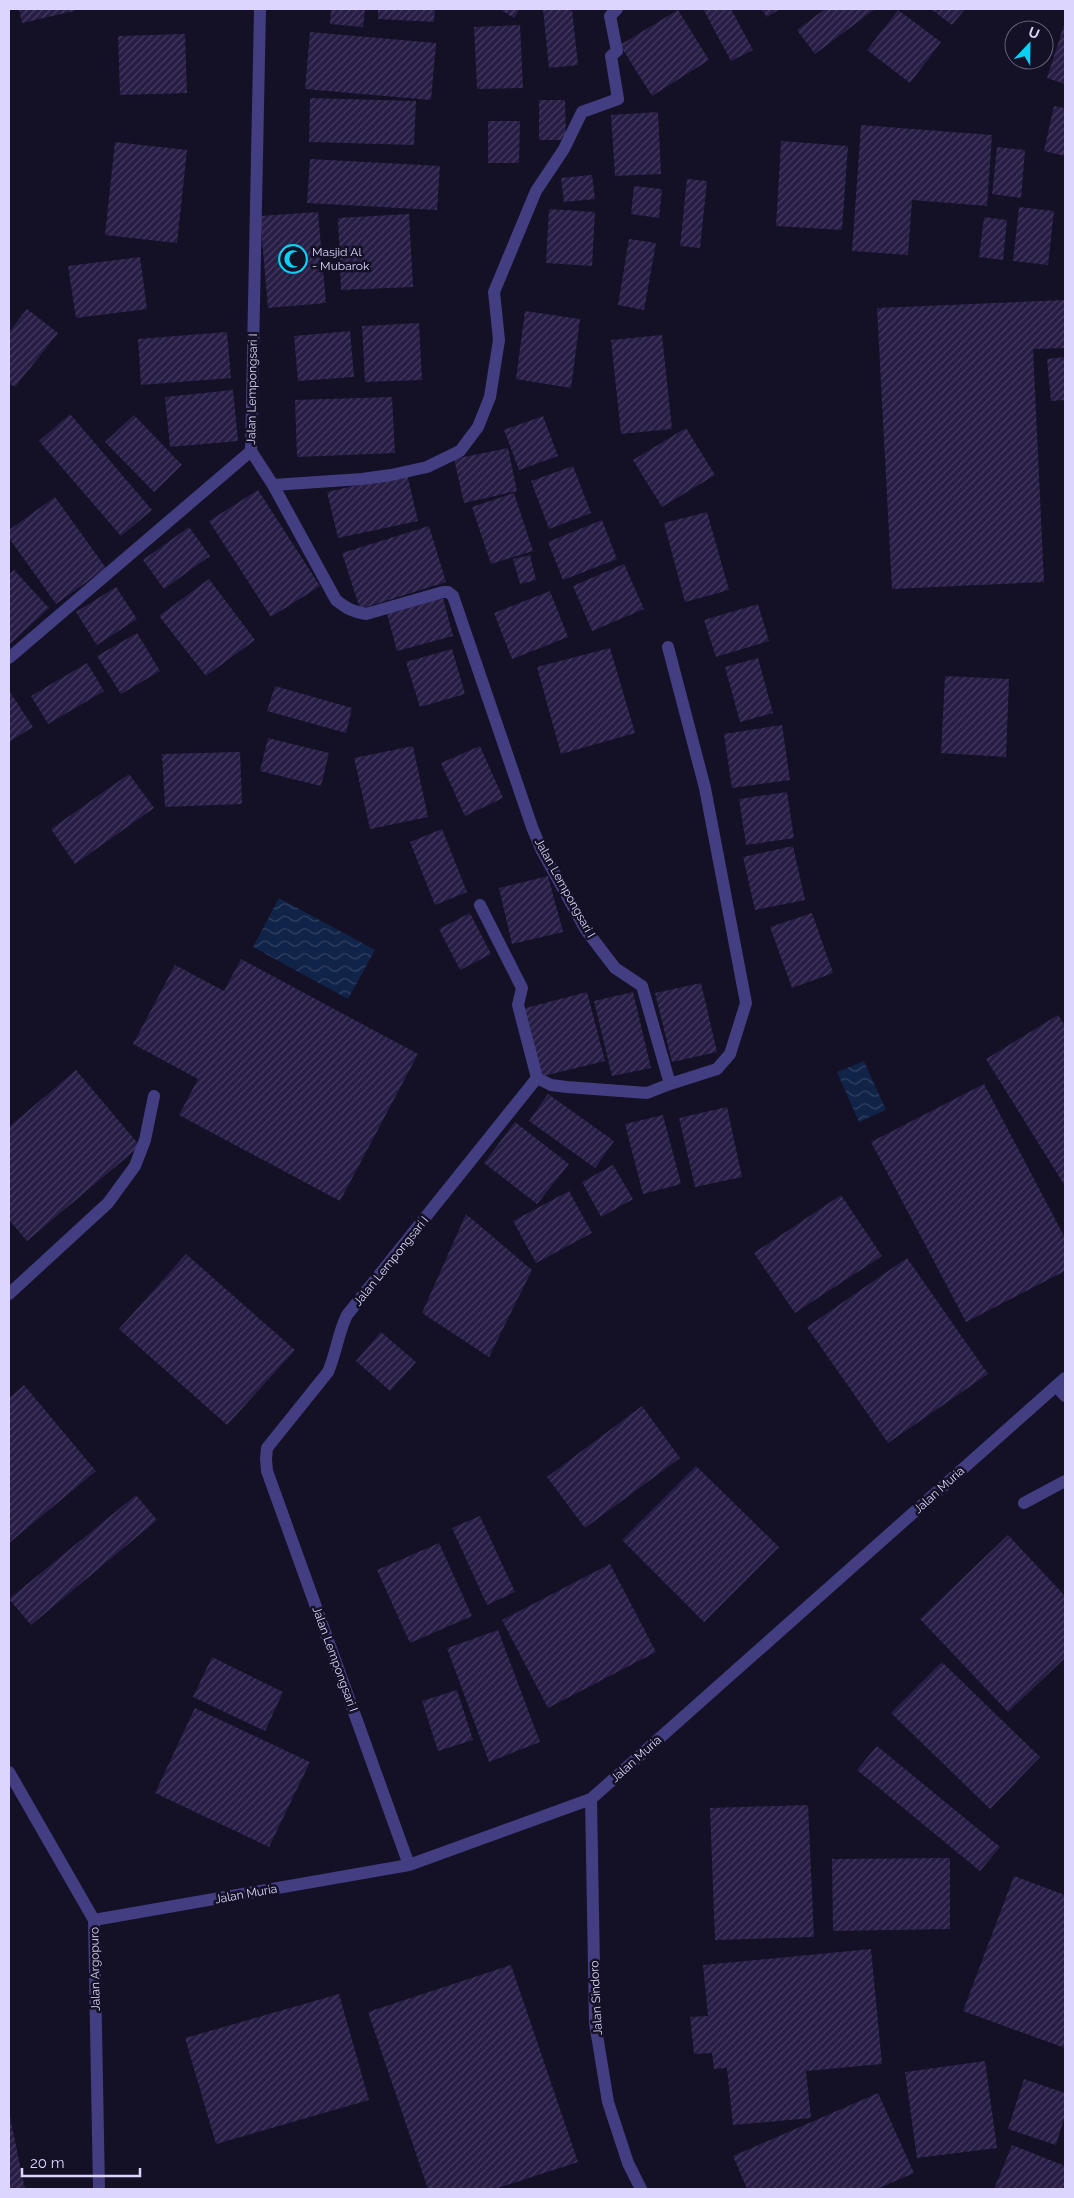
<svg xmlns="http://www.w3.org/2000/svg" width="1074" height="2198" viewBox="0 0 1074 2198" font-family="Raleway,sans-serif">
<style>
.water{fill:url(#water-waves)}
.building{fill:url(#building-hatch)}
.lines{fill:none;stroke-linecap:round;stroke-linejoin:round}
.service{stroke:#433d81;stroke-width:12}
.minor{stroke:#433d81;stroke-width:12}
.labels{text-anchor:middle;stroke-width:5;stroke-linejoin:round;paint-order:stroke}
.poi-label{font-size:12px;fill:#dcd5fd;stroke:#141025;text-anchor:start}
.street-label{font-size:12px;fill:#dcd5fd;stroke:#141025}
</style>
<defs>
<pattern id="water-waves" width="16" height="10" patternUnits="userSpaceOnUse" patternTransform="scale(1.25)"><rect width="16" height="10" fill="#102348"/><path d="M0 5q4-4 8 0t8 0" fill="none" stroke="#324263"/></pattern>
<pattern id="building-hatch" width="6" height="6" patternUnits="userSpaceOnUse" patternTransform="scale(1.25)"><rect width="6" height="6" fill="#271d45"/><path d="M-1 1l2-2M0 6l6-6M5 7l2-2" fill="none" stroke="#463d61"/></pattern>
</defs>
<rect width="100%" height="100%" fill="#141025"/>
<path class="water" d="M 279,898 L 375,950 L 348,999 L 253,947 Z
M 864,1061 L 886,1110 L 859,1122 L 837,1072 Z"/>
<path class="building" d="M 19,9 L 74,9 L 74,11 L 22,23 Z
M 331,9 L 365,9 L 363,27 L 330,24 Z
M 378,9 L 435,9 L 434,22 L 378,19 Z
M 499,9 L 520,9 L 514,18 Z
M 543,9 L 572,9 L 578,65 L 549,68 Z
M 703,9 L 731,9 L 753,50 L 731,61 Z
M 761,9 L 780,9 L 767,17 Z
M 825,9 L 875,9 L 815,54 L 797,30 Z
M 931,9 L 965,9 L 952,25 Z
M 678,10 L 709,60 L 652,96 L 620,45 Z
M 898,10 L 941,42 L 910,83 L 867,50 Z
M 1065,22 L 1065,84 L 1047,78 Z
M 520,25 L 523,88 L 477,89 L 474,27 Z
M 310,32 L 436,43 L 431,100 L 305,89 Z
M 185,34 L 187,93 L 120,95 L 118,36 Z
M 310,98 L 416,101 L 414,145 L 309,142 Z
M 539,100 L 565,100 L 566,140 L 539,140 Z
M 1054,106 L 1065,108 L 1065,156 L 1044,151 Z
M 658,112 L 661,174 L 615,176 L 611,115 Z
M 488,121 L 520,121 L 519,163 L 488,163 Z
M 861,125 L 992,135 L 987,206 L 912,200 L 908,255 L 852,251 Z
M 781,141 L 848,146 L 842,230 L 776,226 Z
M 115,142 L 187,150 L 177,243 L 105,235 Z
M 997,147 L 1025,150 L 1021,198 L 992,194 Z
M 310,159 L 440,166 L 437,210 L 307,203 Z
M 592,175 L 595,199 L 564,202 L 561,178 Z
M 687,179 L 707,181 L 700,248 L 680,246 Z
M 634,186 L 662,189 L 659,218 L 631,214 Z
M 1019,207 L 1054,211 L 1048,265 L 1013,261 Z
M 549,209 L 595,212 L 592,266 L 546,263 Z
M 318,212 L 326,303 L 268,308 L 260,216 Z
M 409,214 L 413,287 L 341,290 L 338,218 Z
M 984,217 L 1007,220 L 1003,260 L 979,257 Z
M 629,239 L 656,243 L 644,310 L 618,305 Z
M 140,257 L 147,309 L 76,318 L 68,266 Z
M 1065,300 L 1065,348 L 1033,349 L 1044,582 L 892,589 L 877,308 Z
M 27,309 L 58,333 L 15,387 L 9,383 L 9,332 Z
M 525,311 L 580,319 L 571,388 L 516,379 Z
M 419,323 L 422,380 L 365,382 L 362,326 Z
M 350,331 L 354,377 L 298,381 L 294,336 Z
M 227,332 L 231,378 L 141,385 L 138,339 Z
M 662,335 L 672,429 L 621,434 L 611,340 Z
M 1065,357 L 1065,400 L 1051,401 L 1047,359 Z
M 233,390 L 238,441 L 170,447 L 165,397 Z
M 392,397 L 395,453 L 297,457 L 295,400 Z
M 70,414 L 152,510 L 121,536 L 39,441 Z
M 134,415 L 182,465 L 154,492 L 105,442 Z
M 543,416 L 558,456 L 519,470 L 504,430 Z
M 686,428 L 715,475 L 662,507 L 633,460 Z
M 508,448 L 517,491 L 464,503 L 454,459 Z
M 573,466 L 591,513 L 549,529 L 531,481 Z
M 407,474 L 418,521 L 338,538 L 327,492 Z
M 258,490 L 320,586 L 271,617 L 209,521 Z
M 514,493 L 533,551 L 491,564 L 472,507 Z
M 55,497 L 106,568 L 56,604 L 9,538 L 9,530 Z
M 707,512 L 729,590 L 685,602 L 664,523 Z
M 602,520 L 617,559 L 563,580 L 548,542 Z
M 429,526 L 446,582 L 360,609 L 342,553 Z
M 189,527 L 210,556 L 164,589 L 143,560 Z
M 530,555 L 536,580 L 520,584 L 513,559 Z
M 624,564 L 644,609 L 592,631 L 573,586 Z
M 14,570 L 49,608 L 9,645 L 9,574 Z
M 209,579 L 255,640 L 206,676 L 159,616 Z
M 116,587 L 137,619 L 97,645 L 76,612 Z
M 550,591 L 568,637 L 512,659 L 494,613 Z
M 443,598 L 453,636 L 397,651 L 387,614 Z
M 758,604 L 769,641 L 716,657 L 704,620 Z
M 137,633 L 160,671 L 121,694 L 97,656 Z
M 610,648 L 635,733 L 561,754 L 537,667 Z
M 452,649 L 465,694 L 420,707 L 406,662 Z
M 758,658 L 773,713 L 740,722 L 725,667 Z
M 87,663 L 104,691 L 48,724 L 31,696 Z
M 945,676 L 1009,679 L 1006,757 L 941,753 Z
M 275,686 L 352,708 L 346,733 L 267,711 Z
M 9,692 L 10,692 L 33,727 L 9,742 Z
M 782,725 L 790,780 L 732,788 L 724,734 Z
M 268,738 L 329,753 L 321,786 L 260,771 Z
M 413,746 L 428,817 L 370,829 L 354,758 Z
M 480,746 L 503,798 L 465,816 L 441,763 Z
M 240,752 L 242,804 L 165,807 L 162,754 Z
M 129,774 L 154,808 L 75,864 L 51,829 Z
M 787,792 L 794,838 L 746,845 L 739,799 Z
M 442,829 L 467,892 L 435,905 L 410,842 Z
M 793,846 L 805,900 L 755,910 L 743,857 Z
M 548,876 L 563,932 L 512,944 L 499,888 Z
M 470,913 L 491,954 L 460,970 L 439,929 Z
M 812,913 L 833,973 L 792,988 L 770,927 Z
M 241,959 L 418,1054 L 340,1201 L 179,1115 L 198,1079 L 133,1044 L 175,965 L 224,991 Z
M 701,983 L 717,1052 L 672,1062 L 655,993 Z
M 587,992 L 605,1061 L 539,1077 L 522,1009 Z
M 633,992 L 651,1068 L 612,1076 L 594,1001 Z
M 1058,1015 L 1065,1026 L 1065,1186 L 986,1059 Z
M 76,1070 L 140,1146 L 27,1241 L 9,1220 L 9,1127 Z
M 984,1084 L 1065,1238 L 1065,1271 L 966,1322 L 871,1142 Z
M 548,1094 L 614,1141 L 595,1168 L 529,1121 Z
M 727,1107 L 742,1177 L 695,1187 L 679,1118 Z
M 663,1115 L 681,1184 L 643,1194 L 625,1124 Z
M 515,1122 L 569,1164 L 537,1204 L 484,1163 Z
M 613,1165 L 633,1199 L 601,1217 L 582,1182 Z
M 569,1191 L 592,1233 L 536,1263 L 513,1221 Z
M 841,1195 L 882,1256 L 795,1313 L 754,1253 Z
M 466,1214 L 532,1270 L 489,1357 L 422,1313 Z
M 186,1254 L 295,1350 L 227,1425 L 119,1329 Z
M 907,1258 L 988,1374 L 888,1443 L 807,1327 Z
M 381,1332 L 416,1362 L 390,1391 L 356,1361 Z
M 24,1385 L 96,1471 L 9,1543 L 9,1398 Z
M 642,1406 L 680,1458 L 585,1528 L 547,1477 Z
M 696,1466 L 779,1547 L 704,1622 L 622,1540 Z
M 136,1495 L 157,1520 L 31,1625 L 9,1599 Z
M 480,1516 L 515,1592 L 487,1605 L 452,1528 Z
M 1008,1535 L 1065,1596 L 1065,1658 L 1008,1712 L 920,1619 Z
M 439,1543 L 472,1616 L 410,1643 L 377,1570 Z
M 610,1564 L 656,1652 L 548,1708 L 502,1620 Z
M 498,1630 L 540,1742 L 489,1762 L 447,1648 Z
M 212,1657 L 283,1692 L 265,1731 L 193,1697 Z
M 942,1662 L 1040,1757 L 990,1809 L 891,1713 Z
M 457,1690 L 473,1740 L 438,1751 L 422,1701 Z
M 195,1708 L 310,1762 L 269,1847 L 155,1793 Z
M 877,1746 L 1000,1847 L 980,1871 L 857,1770 Z
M 808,1805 L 814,1937 L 715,1940 L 710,1808 Z
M 950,1858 L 950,1929 L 833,1931 L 832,1859 Z
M 1014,1876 L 1065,1895 L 1065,2048 L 963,2011 Z
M 871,1949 L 882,2064 L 806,2071 L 811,2118 L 733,2125 L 727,2068 L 714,2069 L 712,2053 L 694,2054 L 690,2017 L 708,2016 L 703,1965 Z
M 511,1965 L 578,2162 L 495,2189 L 428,2189 L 368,2012 Z
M 339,1994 L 369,2100 L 216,2144 L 185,2038 Z
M 985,2061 L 997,2148 L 917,2158 L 905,2072 Z
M 1024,2079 L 1065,2093 L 1065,2115 L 1056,2145 L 1008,2129 Z
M 878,2093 L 914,2173 L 877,2189 L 747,2189 L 733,2156 Z
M 9,2117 L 10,2117 L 25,2189 L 9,2189 Z
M 1012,2145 L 1065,2166 L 1065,2189 L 994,2189 Z"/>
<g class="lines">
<path class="service" d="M 1056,1386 L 1065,1396
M 1024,1503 L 1065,1481"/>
<path class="minor" d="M 251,451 L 273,485 L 336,600 C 346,608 353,612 366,614 L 443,592 L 448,592 L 453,596 L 532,827 L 541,849 L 586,930 L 615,968 L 642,986 L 670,1084 L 647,1093 L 567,1087 L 551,1085 L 537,1078 L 347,1315 C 338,1333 336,1354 328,1372 L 267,1448 L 266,1459 L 267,1471 L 409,1865
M 273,485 L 362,479 L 391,475 L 427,467 L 460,451 L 478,427 L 490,397 L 499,340 L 494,292 L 536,191 L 564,149 L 582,112 L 618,99 L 611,56 L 617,51 L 610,16 L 617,9
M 668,647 L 705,788 L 746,1003 L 730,1054 L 717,1069 L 670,1084
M 9,658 L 251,451 L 260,9
M 480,905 L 522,988 L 518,1005 L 537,1078
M 9,1294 L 108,1203 L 135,1166 L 145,1140 L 154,1096
M 9,1772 L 94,1920 L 99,2189
M 591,1799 L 595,2023 L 608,2102 L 628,2163 L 641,2189
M 94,1920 L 409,1865 L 591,1799 L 1065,1378"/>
</g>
<defs>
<symbol id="mosque-ring" viewBox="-11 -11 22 22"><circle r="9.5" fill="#141025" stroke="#0bd0f4" stroke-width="1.5"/><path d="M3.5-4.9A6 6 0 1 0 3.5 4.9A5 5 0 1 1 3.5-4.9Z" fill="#0bd0f4"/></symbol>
</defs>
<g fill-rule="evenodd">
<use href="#mosque-ring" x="277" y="243" width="32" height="32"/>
</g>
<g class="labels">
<g class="poi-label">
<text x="312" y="256">Masjid Al<tspan x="312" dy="14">- Mubarok</tspan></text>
</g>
<g class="street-label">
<text transform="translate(252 389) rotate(-89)" y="4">Jalan Lempongsari I</text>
<text transform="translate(565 888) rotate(61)" y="4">Jalan Lempongsari I</text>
<text transform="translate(391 1261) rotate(-51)" y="4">Jalan Lempongsari I</text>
<text transform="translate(939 1490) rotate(-42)" y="4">Jalan Muria</text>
<text transform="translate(335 1659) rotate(70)" y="4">Jalan Lempongsari I</text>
<text transform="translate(636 1759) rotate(-42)" y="4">Jalan Muria</text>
<text transform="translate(246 1894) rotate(-10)" y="4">Jalan Muria</text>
<text transform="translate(95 1969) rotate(-91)" y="4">Jalan Argopuro</text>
<text transform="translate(596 1998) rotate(-93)" y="4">Jalan Sindoro</text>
</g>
</g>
<rect width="1074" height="2198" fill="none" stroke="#dcd5fd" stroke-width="20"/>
<g transform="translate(1029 45) rotate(22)"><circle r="24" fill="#141025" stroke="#645f7b"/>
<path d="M0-4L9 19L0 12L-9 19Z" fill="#0bd0f4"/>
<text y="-8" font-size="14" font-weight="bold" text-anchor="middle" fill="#dcd5fd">U</text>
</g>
<path d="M22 2168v8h118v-8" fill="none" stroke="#dcd5fd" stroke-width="2.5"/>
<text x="30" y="2168" font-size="15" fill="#dcd5fd" stroke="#141025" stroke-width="4" paint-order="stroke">20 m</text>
</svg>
